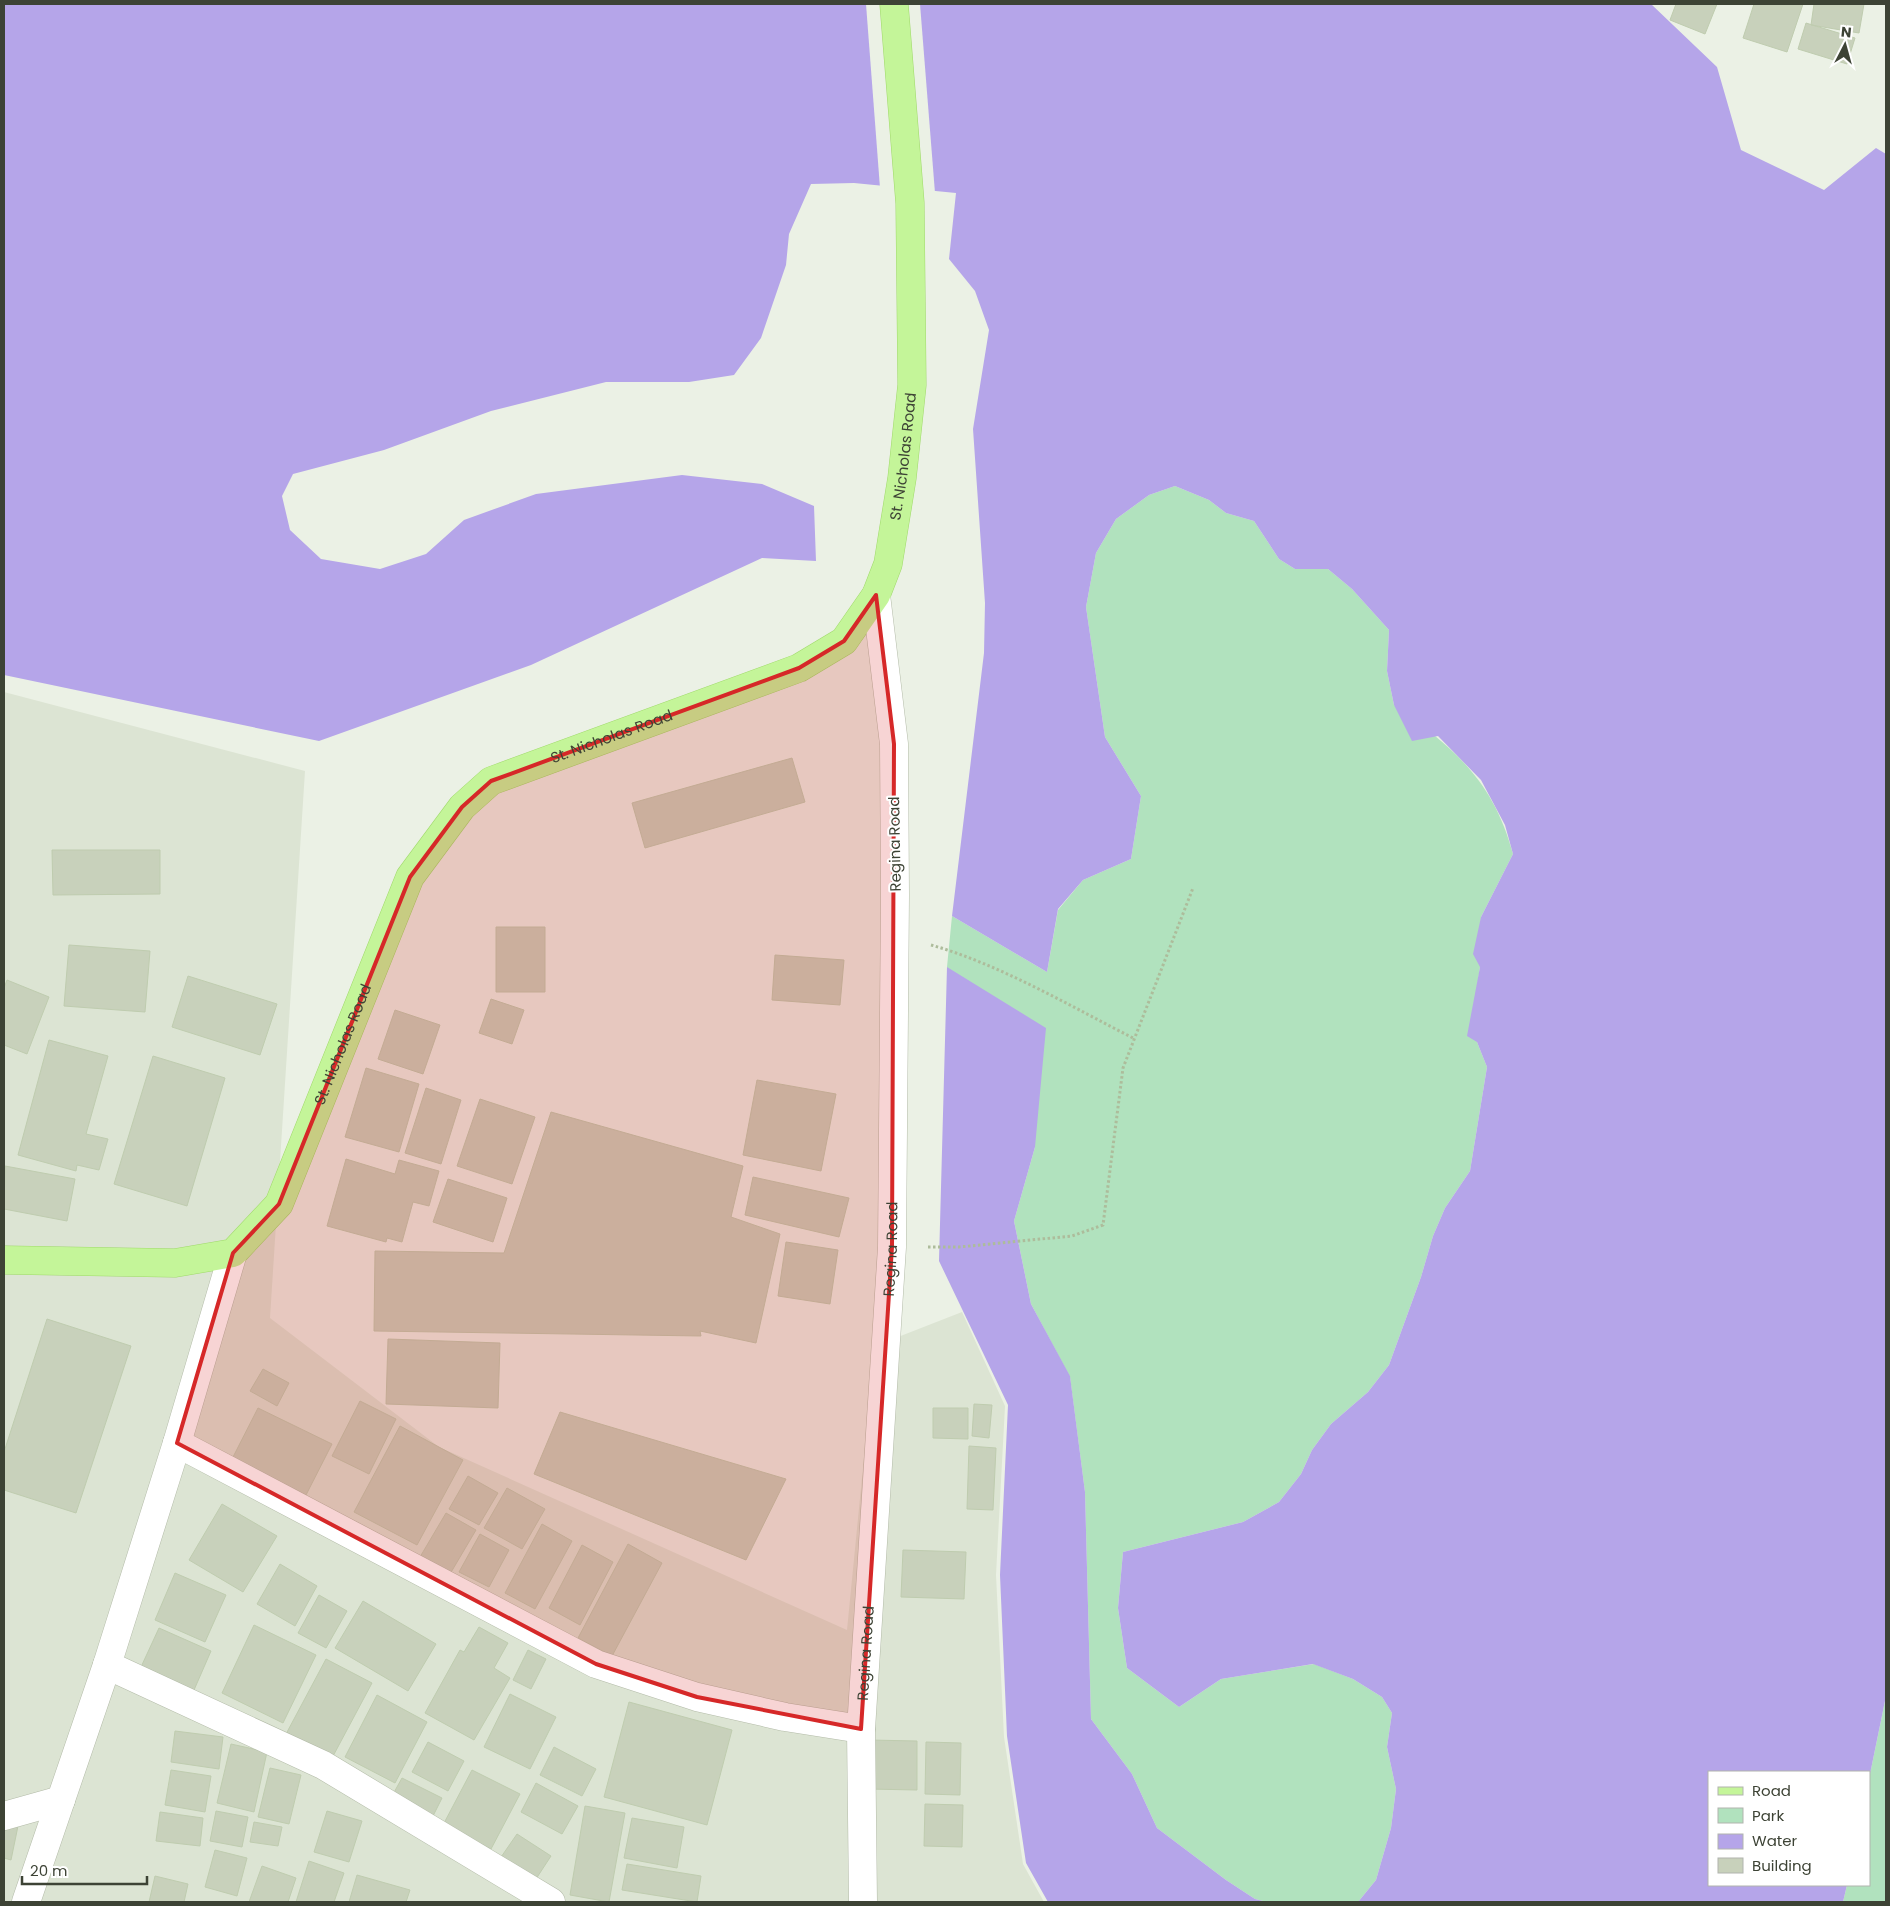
<svg xmlns="http://www.w3.org/2000/svg" width="1890" height="1906" viewBox="0 0 1890 1906" font-family="Poppins,sans-serif">
<style>
.residential{fill:#dce4d3}
.green{fill:#b1e2be}
.water{fill:#b5a5e9}
.pier{fill:#ebf1e5}
.building{fill:#c8d1bb;stroke:#bfccaf}
.lines{fill:none;stroke-linecap:round;stroke-linejoin:round}
.minor-casing{stroke:#b3bba8;stroke-width:29}
.tertiary-casing{stroke:#b3bba8;stroke-width:29}
.primary-casing{stroke:#a0d96b;stroke-width:29}
.path{stroke:#adbc9b;stroke-width:3;stroke-dasharray:2.5 2.5;stroke-linecap:butt}
.minor{stroke:#fff;stroke-width:28}
.tertiary{stroke:#fff;stroke-width:28}
.primary{stroke:#c4f599;stroke-width:28}
.marked{fill:#d62828;fill-opacity:0.2;stroke:#d62828;stroke-width:4;stroke-linejoin:round}
.labels{text-anchor:middle;stroke-width:4;stroke-linejoin:round;paint-order:stroke}
.street-label{font-size:15px;fill:#3d4335;stroke:#fff}
</style>
<rect width="100%" height="100%" fill="#ebf1e5"/>
<path class="residential" d="M 4,692 L 305,771 L 270,1318 L 439,1447 L 847,1630 L 875,1346 L 962,1312 L 1005,1406 L 996,1575 L 1004,1737 L 1023,1864 L 1044,1902 L 4,1902 Z"/>
<path class="green" d="M 1175,486 L 1209,500 L 1226,513 L 1254,521 L 1279,559 L 1295,569 L 1328,569 L 1352,589 L 1389,630 L 1387,671 L 1394,705 C 1454,748 1493,780 1513,854 L 1481,917 L 1480,967 L 1475,1001 L 1477,1042 L 1487,1067 L 1470,1171 L 1445,1208 L 1433,1236 L 1421,1277 L 1389,1365 L 1368,1392 L 1331,1424 L 1312,1450 L 1301,1474 L 1279,1502 L 1243,1522 L 1123,1552 L 1118,1608 L 1127,1668 L 1179,1707 L 1221,1679 L 1314,1664 L 1353,1679 L 1382,1697 L 1392,1713 L 1387,1747 L 1396,1789 L 1391,1828 L 1376,1880 L 1358,1902 L 1267,1902 L 1255,1899 L 1226,1880 L 1157,1828 L 1132,1774 L 1091,1719 L 1085,1492 L 1070,1377 L 1031,1304 L 1014,1221 L 1035,1147 L 947,967 L 952,916 L 1047,972 L 1058,910 L 1083,880 L 1131,859 L 1141,796 L 1105,737 L 1086,607 L 1096,553 L 1116,519 L 1149,495 Z
M 1886,1696 L 1886,1902 L 1843,1902 L 1847,1885 L 1869,1885 L 1869,1779 Z"/>
<path class="water" d="M 4,4 L 1651,4 L 1717,67 L 1741,150 L 1824,190 L 1876,148 L 1886,154 L 1886,1696 L 1869,1779 L 1869,1772 L 1709,1772 L 1709,1885 L 1847,1885 L 1843,1902 L 1358,1902 L 1376,1880 L 1391,1828 L 1396,1789 L 1387,1747 L 1392,1713 L 1382,1697 L 1353,1679 L 1313,1664 L 1221,1679 L 1179,1707 L 1127,1668 L 1118,1608 L 1123,1552 L 1243,1522 L 1279,1502 L 1301,1474 L 1312,1450 L 1331,1424 L 1368,1392 L 1389,1365 L 1421,1277 L 1433,1236 L 1445,1208 L 1470,1171 L 1487,1067 L 1477,1042 L 1467,1036 L 1480,967 L 1473,954 L 1481,917 L 1513,854 L 1505,825 L 1481,780 L 1438,736 L 1412,741 L 1394,705 L 1387,671 L 1389,630 L 1352,589 L 1328,569 L 1295,569 L 1279,559 L 1254,521 L 1226,513 L 1209,500 L 1175,486 L 1149,495 L 1116,519 L 1096,553 L 1086,607 L 1105,737 L 1141,796 L 1131,859 L 1083,880 L 1058,909 L 1047,972 L 952,916 L 984,653 L 985,603 L 973,429 L 989,330 L 975,291 L 949,259 L 956,193 L 854,183 L 811,184 L 789,234 L 786,265 L 761,338 L 734,375 L 689,382 L 606,382 L 491,411 L 384,450 L 293,474 L 282,496 L 290,530 L 321,559 L 380,569 L 426,554 L 464,520 L 536,494 L 682,475 L 762,484 L 814,506 L 816,561 L 762,558 L 531,665 L 319,741 L 4,675 Z
M 947,967 L 1046,1028 L 1035,1147 L 1014,1221 L 1031,1304 L 1070,1376 L 1085,1492 L 1091,1719 L 1132,1774 L 1157,1828 L 1226,1880 L 1255,1899 L 1267,1902 L 1048,1902 L 1026,1863 L 1007,1736 L 1000,1575 L 1008,1405 L 939,1261 Z"/>
<path class="pier" d="M 866,4 L 920,4 L 935,193 L 880,188 Z"/>
<path class="building" d="M 1676,4 L 1717,4 L 1705,34 L 1670,20 Z
M 1754,4 L 1803,4 L 1787,52 L 1743,38 Z
M 1814,4 L 1864,4 L 1859,33 L 1811,25 Z
M 1806,23 L 1855,38 L 1847,64 L 1798,49 Z
M 792,758 L 805,802 L 645,848 L 632,803 Z
M 52,850 L 160,850 L 160,894 L 53,895 Z
M 496,927 L 545,927 L 545,992 L 496,992 Z
M 69,945 L 150,951 L 145,1012 L 64,1006 Z
M 775,955 L 844,960 L 840,1005 L 772,1000 Z
M 188,976 L 277,1004 L 260,1055 L 172,1027 Z
M 7,980 L 49,997 L 27,1054 L 4,1045 L 4,988 Z
M 491,999 L 524,1010 L 512,1044 L 479,1033 Z
M 395,1010 L 440,1025 L 423,1074 L 378,1059 Z
M 49,1040 L 108,1056 L 86,1134 L 108,1139 L 99,1170 L 77,1165 L 76,1171 L 18,1155 Z
M 153,1056 L 225,1078 L 187,1206 L 114,1184 Z
M 366,1068 L 419,1084 L 399,1152 L 345,1137 Z
M 757,1080 L 836,1094 L 821,1171 L 743,1155 Z
M 426,1088 L 461,1100 L 441,1164 L 405,1153 Z
M 480,1099 L 535,1117 L 512,1184 L 457,1166 Z
M 551,1112 L 743,1166 L 731,1217 L 780,1234 L 756,1343 L 700,1331 L 701,1336 L 374,1331 L 375,1251 L 504,1253 Z
M 346,1159 L 395,1174 L 399,1160 L 439,1171 L 429,1206 L 413,1202 L 402,1242 L 387,1238 L 386,1242 L 327,1226 Z
M 5,1166 L 75,1179 L 67,1221 L 4,1209 Z
M 753,1177 L 849,1198 L 839,1237 L 745,1215 Z
M 448,1179 L 507,1198 L 493,1242 L 433,1222 Z
M 786,1242 L 838,1250 L 830,1304 L 778,1296 Z
M 47,1319 L 131,1346 L 76,1513 L 4,1490 L 4,1452 Z
M 388,1339 L 500,1343 L 498,1408 L 386,1404 Z
M 263,1369 L 289,1383 L 277,1406 L 250,1391 Z
M 360,1401 L 396,1419 L 369,1474 L 332,1456 Z
M 974,1404 L 992,1405 L 989,1438 L 972,1436 Z
M 258,1408 L 332,1444 L 306,1495 L 232,1459 Z
M 933,1408 L 968,1408 L 968,1439 L 933,1438 Z
M 560,1412 L 786,1479 L 746,1560 L 534,1474 Z
M 400,1426 L 463,1460 L 417,1545 L 354,1512 Z
M 969,1446 L 996,1448 L 993,1510 L 967,1509 Z
M 468,1476 L 498,1493 L 479,1525 L 449,1509 Z
M 507,1488 L 545,1509 L 522,1549 L 484,1528 Z
M 222,1504 L 277,1536 L 243,1592 L 189,1560 Z
M 446,1513 L 476,1530 L 450,1574 L 420,1557 Z
M 542,1524 L 572,1541 L 535,1609 L 505,1593 Z
M 480,1534 L 509,1550 L 489,1587 L 459,1572 Z
M 628,1544 L 662,1563 L 612,1656 L 578,1638 Z
M 582,1545 L 613,1562 L 580,1625 L 549,1608 Z
M 903,1550 L 966,1552 L 964,1599 L 901,1597 Z
M 280,1564 L 317,1586 L 295,1626 L 257,1604 Z
M 175,1573 L 226,1595 L 205,1642 L 155,1620 Z
M 319,1595 L 347,1611 L 326,1648 L 298,1633 Z
M 363,1601 L 436,1644 L 408,1691 L 335,1648 Z
M 254,1625 L 316,1655 L 283,1723 L 222,1693 Z
M 479,1627 L 508,1643 L 494,1668 L 510,1678 L 474,1740 L 425,1713 L 460,1650 L 464,1652 Z
M 159,1628 L 211,1651 L 194,1690 L 141,1667 Z
M 528,1650 L 546,1659 L 531,1689 L 513,1680 Z
M 326,1659 L 372,1683 L 332,1758 L 286,1734 Z
M 510,1694 L 556,1717 L 530,1769 L 484,1747 Z
M 377,1695 L 427,1722 L 395,1783 L 345,1757 Z
M 629,1702 L 732,1730 L 707,1825 L 604,1797 Z
M 175,1731 L 223,1737 L 219,1769 L 171,1762 Z
M 869,1740 L 917,1741 L 917,1790 L 868,1789 Z
M 428,1742 L 464,1761 L 448,1791 L 412,1772 Z
M 926,1742 L 961,1743 L 960,1795 L 925,1794 Z
M 231,1744 L 267,1752 L 254,1812 L 217,1803 Z
M 554,1747 L 596,1769 L 582,1796 L 540,1775 Z
M 270,1768 L 301,1775 L 289,1824 L 258,1817 Z
M 171,1770 L 211,1776 L 205,1812 L 165,1805 Z
M 472,1770 L 520,1794 L 491,1849 L 443,1825 Z
M 402,1778 L 442,1798 L 433,1816 L 392,1796 Z
M 536,1783 L 578,1806 L 562,1834 L 521,1812 Z
M 925,1804 L 963,1805 L 962,1847 L 924,1846 Z
M 585,1806 L 625,1813 L 609,1902 L 570,1895 Z
M 216,1811 L 248,1817 L 242,1847 L 210,1841 Z
M 327,1811 L 362,1821 L 349,1862 L 314,1852 Z
M 160,1812 L 203,1818 L 200,1846 L 156,1841 Z
M 632,1818 L 684,1827 L 677,1868 L 624,1858 Z
M 254,1822 L 282,1827 L 278,1846 L 250,1842 Z
M 4,1823 L 18,1826 L 11,1860 L 4,1858 Z
M 517,1834 L 551,1856 L 534,1882 L 499,1860 Z
M 215,1850 L 247,1858 L 237,1896 L 205,1887 Z
M 309,1861 L 344,1873 L 334,1902 L 296,1902 Z
M 627,1864 L 701,1876 L 697,1902 L 622,1890 Z
M 262,1866 L 296,1878 L 288,1902 L 249,1902 Z
M 357,1875 L 410,1890 L 406,1902 L 349,1902 Z
M 155,1876 L 188,1884 L 184,1902 L 149,1902 Z"/>
<g class="lines">
<defs>
<path id="minor" d="M 177,1443 L 596,1664 L 697,1697 L 785,1717 L 861,1729
M 107,1665 L 323,1765 L 551,1902
M 4,1816 L 61,1800"/>
<g id="tertiary">
<path d="M 26,1902 L 107,1665 L 177,1443 L 233,1253"/>
<path id="s1" d="M 863,1902 L 861,1729 L 892,1247 L 895,895 L 894,744 L 876,595"/>
</g>
<g id="primary">
<path id="s2" d="M 4,1260 L 175,1263 L 233,1253 L 279,1204 L 410,877 L 462,807 L 491,781 L 799,668 L 844,641 L 876,595 L 888,564 L 902,478 L 912,385 L 910,203 L 894,4"/>
</g>
</defs>
<use href="#minor" class="minor-casing"/>
<use href="#tertiary" class="tertiary-casing"/>
<use href="#primary" class="primary-casing"/>
<path class="path" d="M 931,945 C 999,964 1072,1007 1135,1039
M 928,1247 L 959,1247 L 1072,1236 L 1103,1225 L 1123,1068 L 1193,888"/>
<use href="#minor" class="minor"/>
<use href="#tertiary" class="tertiary"/>
<use href="#primary" class="primary"/>
</g>
<path class="marked" d="M 876,595 L 894,744 L 892,1247 L 861,1729 L 697,1697 L 596,1664 L 177,1443 L 233,1253 L 279,1204 L 410,877 L 462,807 L 491,781 L 799,668 L 844,641 Z"/>
<g class="labels">
<g class="street-label">
<text dy="5" stroke="none"><textPath href="#s2" startOffset="1354">St. Nicholas Road</textPath></text>
<text dy="5" stroke="none"><textPath href="#s2" startOffset="904">St. Nicholas Road</textPath></text>
<text transform="translate(895 844) rotate(-91)" y="5">Regina Road</text>
<text dy="5" stroke="none"><textPath href="#s2" startOffset="469">St. Nicholas Road</textPath></text>
<text dy="5" stroke="none"><textPath href="#s1" startOffset="654">Regina Road</textPath></text>
<text dy="5" stroke="none"><textPath href="#s1" startOffset="249">Regina Road</textPath></text>
</g>
</g>
<rect width="1890" height="1906" fill="none" stroke="#3d4335" stroke-width="10"/>
<rect x="1708" y="1771" width="162" height="115" fill="#ffffff" stroke="#b1b4ae"/>
<rect x="1718" y="1787" width="25" height="8" fill="#c4f599" stroke="#b1b4ae"/>
<text x="1752" y="1796" font-size="15" fill="#3d4335">Road</text>
<rect x="1718" y="1808" width="25" height="15" fill="#b1e2be" stroke="#b1b4ae"/>
<text x="1752" y="1821" font-size="15" fill="#3d4335">Park</text>
<rect x="1718" y="1834" width="25" height="15" fill="#b5a5e9" stroke="#b1b4ae"/>
<text x="1752" y="1846" font-size="15" fill="#3d4335">Water</text>
<rect x="1718" y="1858" width="25" height="15" fill="#c8d1bb" stroke="#b1b4ae"/>
<text x="1752" y="1871" font-size="15" fill="#3d4335">Building</text>
<g transform="translate(1845 45) rotate(6)" stroke="#ffffff" stroke-width="4" paint-order="stroke">
<path d="M0-4L9 19L0 12L-9 19Z" fill="#3d4335"/>
<text y="-8" font-size="14" font-weight="bold" text-anchor="middle" fill="#3d4335">N</text>
</g>
<path d="M22 1876v8h125v-8" fill="none" stroke="#3d4335" stroke-width="2.5"/>
<text x="30" y="1876" font-size="15" fill="#3d4335" stroke="#ffffff" stroke-width="4" paint-order="stroke">20 m</text>
</svg>
